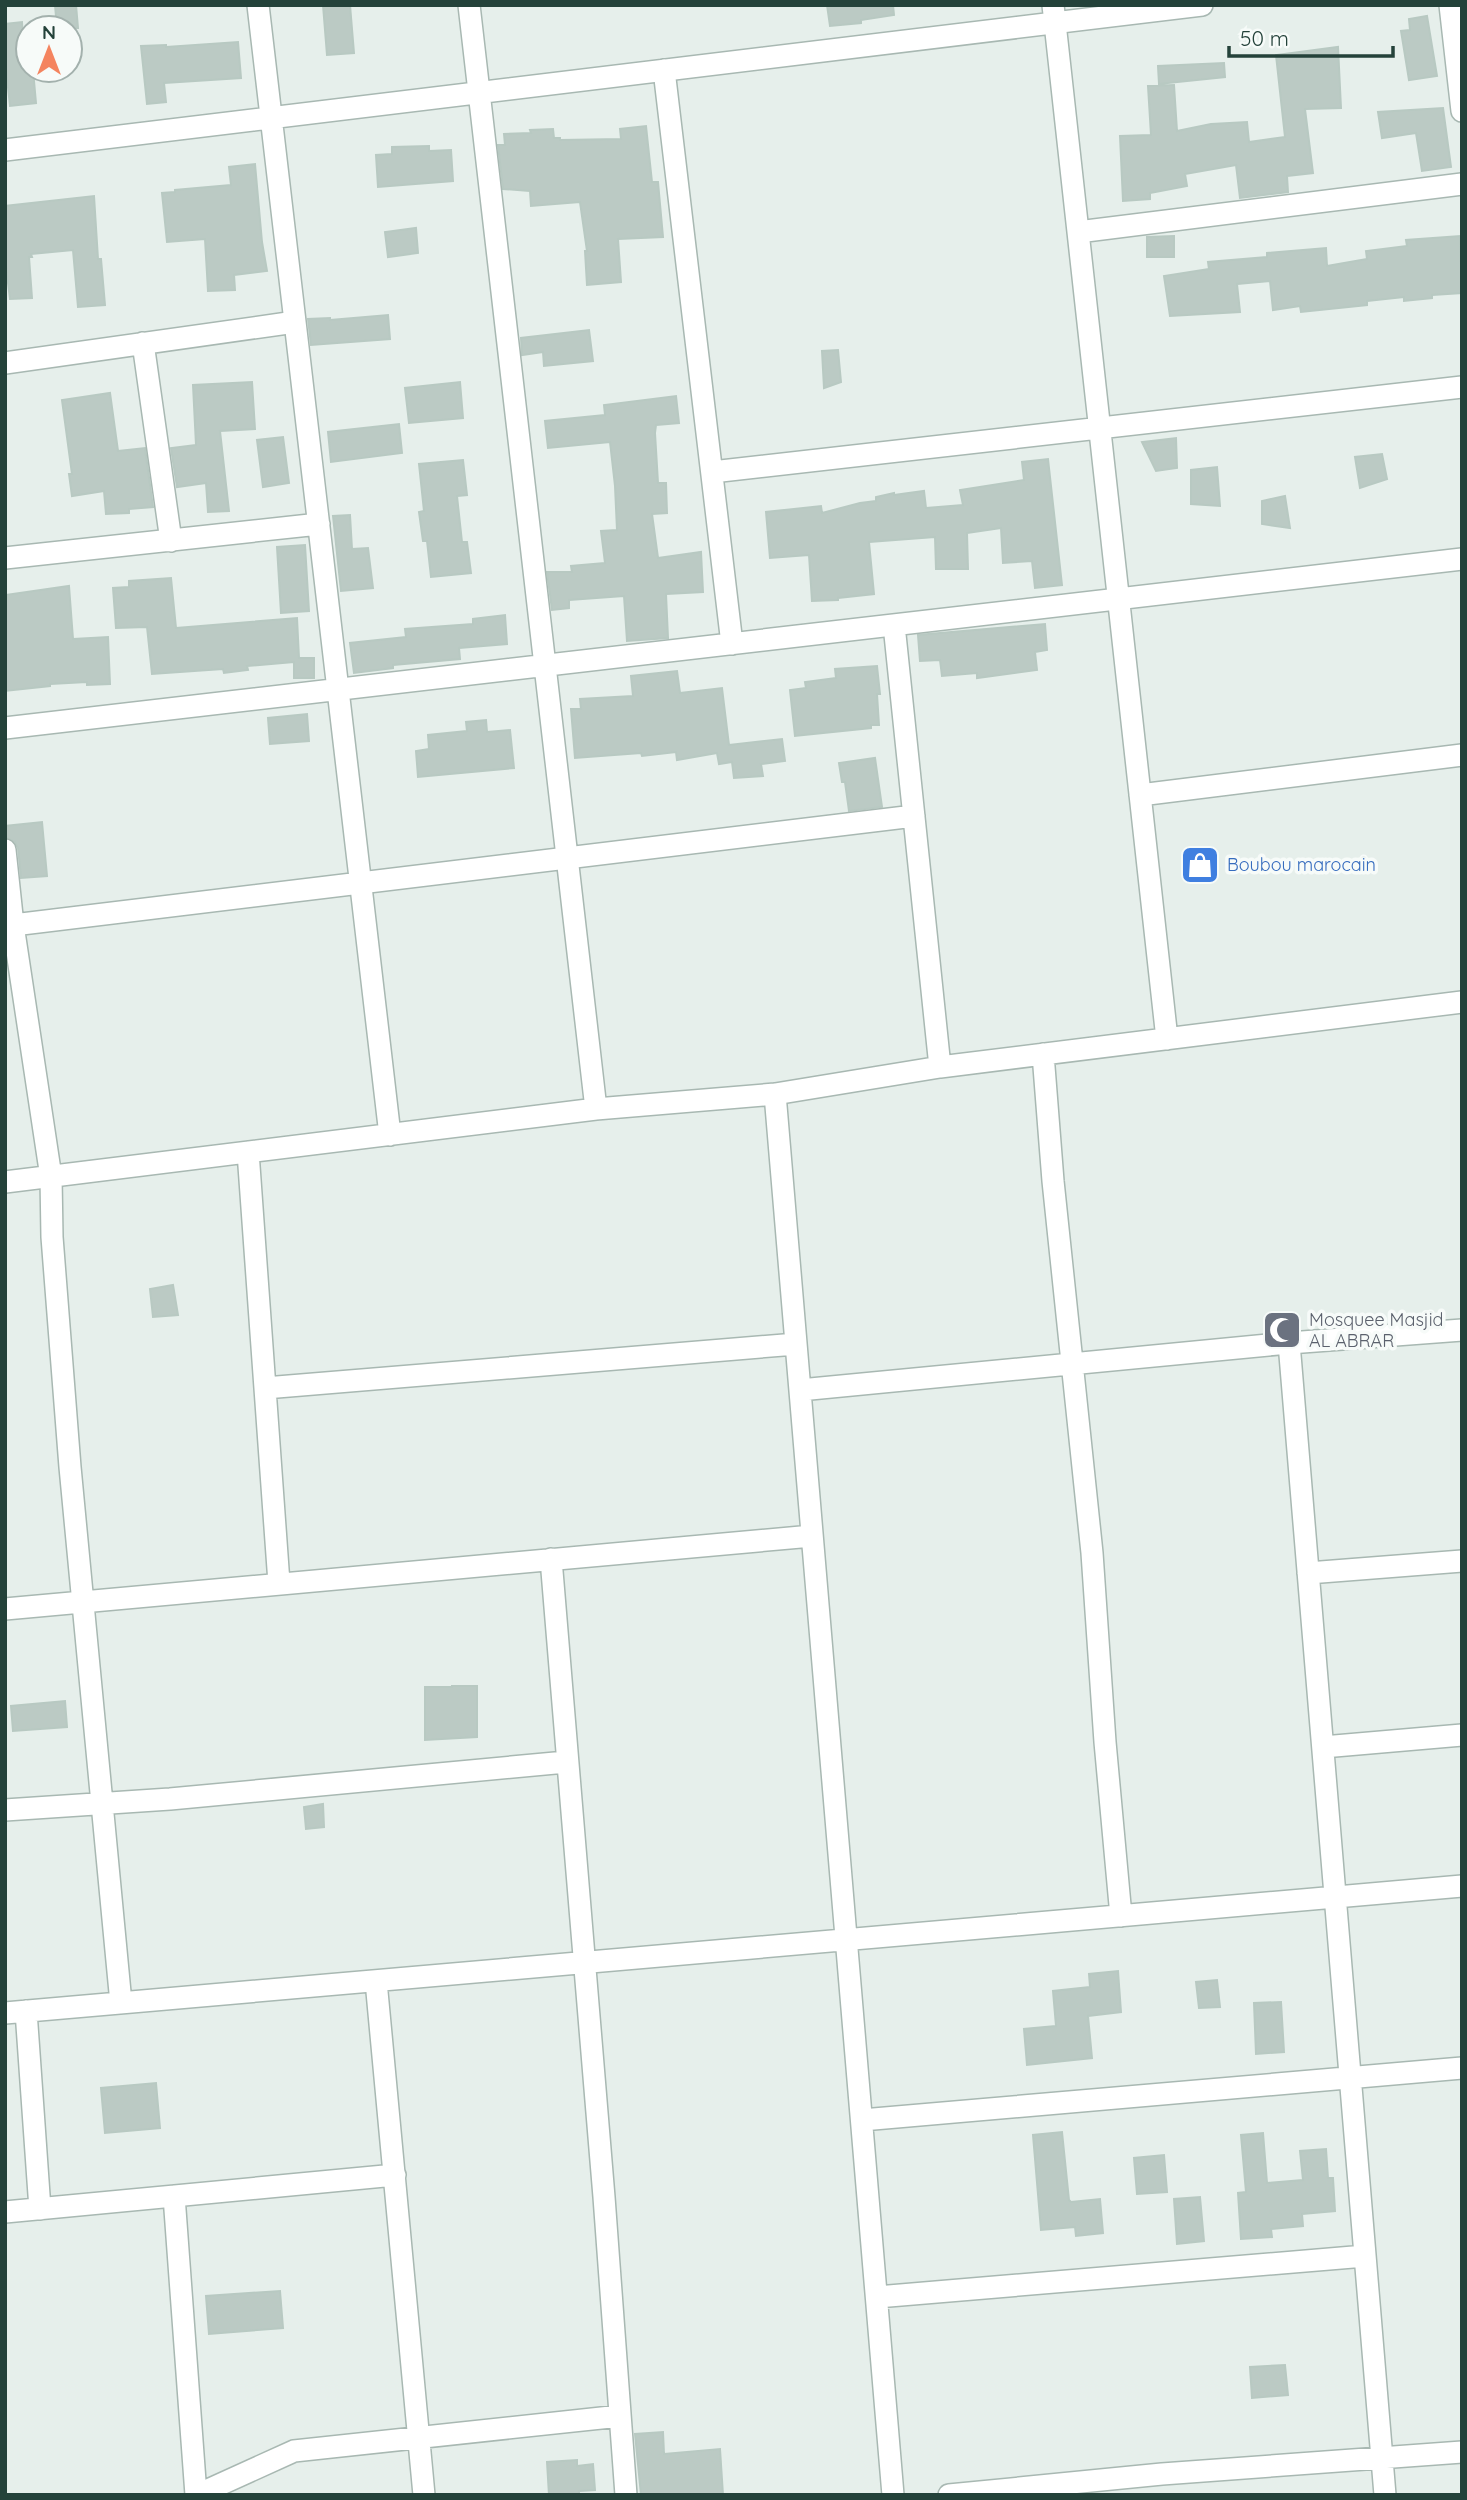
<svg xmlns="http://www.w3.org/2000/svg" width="1467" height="2500" viewBox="0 0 1467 2500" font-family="Quicksand,sans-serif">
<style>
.building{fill:#bbcac4;stroke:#b8c9c2;stroke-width:2}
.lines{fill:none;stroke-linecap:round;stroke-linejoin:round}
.minor-casing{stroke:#a8b8b2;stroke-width:24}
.minor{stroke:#fff;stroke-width:21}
.labels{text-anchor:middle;stroke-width:7;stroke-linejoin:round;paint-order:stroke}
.shop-label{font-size:18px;fill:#366cbe;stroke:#f7fbf9;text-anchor:start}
.worship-label{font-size:18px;fill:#5b616d;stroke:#f7fbf9;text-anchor:start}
</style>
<rect width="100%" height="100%" fill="#e6efeb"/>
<path class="building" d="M 55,5 L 76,5 L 78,28 L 57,28 Z
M 323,5 L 350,5 L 354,53 L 327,55 Z
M 827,5 L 893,5 L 894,15 L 861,20 L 861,23 L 830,26 Z
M 1427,16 L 1437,76 L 1409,80 L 1401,31 L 1410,30 L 1409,19 Z
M 22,22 L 24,57 L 28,57 L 28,70 L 33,70 L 36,103 L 10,106 L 5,60 L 5,24 Z
M 238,42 L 241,78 L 164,83 L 166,102 L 147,104 L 141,46 L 166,45 L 166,47 Z
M 1338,47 L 1341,108 L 1305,109 L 1313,173 L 1287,176 L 1288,192 L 1240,198 L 1236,165 L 1185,174 L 1187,186 L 1150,193 L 1150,199 L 1123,201 L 1120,136 L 1151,135 L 1148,86 L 1174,85 L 1177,131 L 1211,124 L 1247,122 L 1249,142 L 1285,137 L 1276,55 Z
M 1224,63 L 1225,77 L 1159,84 L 1158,66 Z
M 1443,108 L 1451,167 L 1422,171 L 1416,133 L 1382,138 L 1378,112 Z
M 646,126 L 652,182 L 658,182 L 663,237 L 618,239 L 621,282 L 587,285 L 585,251 L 587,251 L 580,202 L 531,206 L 530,191 L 503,189 L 498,145 L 505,145 L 504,134 L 531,133 L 530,130 L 553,129 L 554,138 L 560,138 L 560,140 L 621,139 L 620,129 Z
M 429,146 L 429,151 L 451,150 L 453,181 L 378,187 L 376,155 L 392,154 L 392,147 Z
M 255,164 L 262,242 L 267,271 L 234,275 L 235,290 L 208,291 L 205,239 L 167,242 L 162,193 L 175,192 L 175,190 L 231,185 L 229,167 Z
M 94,196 L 98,259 L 101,259 L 105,305 L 78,307 L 73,250 L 31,254 L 32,257 L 29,257 L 32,298 L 10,299 L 5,259 L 5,206 Z
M 416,228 L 418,253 L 388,257 L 385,232 Z
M 1174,236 L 1174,257 L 1147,257 L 1147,237 Z
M 1460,236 L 1462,293 L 1432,295 L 1432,298 L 1404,301 L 1404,297 L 1367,301 L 1367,305 L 1301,312 L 1300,306 L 1273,310 L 1270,281 L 1237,284 L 1240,312 L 1170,316 L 1164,276 L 1209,269 L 1208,262 L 1267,257 L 1267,253 L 1326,248 L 1327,266 L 1367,259 L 1366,251 L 1407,246 L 1406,240 Z
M 388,315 L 390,339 L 311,345 L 308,319 L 330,318 L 330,320 Z
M 589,330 L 593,361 L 544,366 L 543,352 L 522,355 L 521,338 Z
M 838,350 L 841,382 L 824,388 L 822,351 Z
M 252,382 L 255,429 L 220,431 L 229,511 L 208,512 L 206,483 L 177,487 L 171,448 L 196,445 L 193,385 Z
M 460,382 L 463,418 L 409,423 L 405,388 Z
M 110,393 L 118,451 L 145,448 L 153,507 L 129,509 L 129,513 L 106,514 L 104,491 L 72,496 L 69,474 L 72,474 L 62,400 Z
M 676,396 L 679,423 L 656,425 L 655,433 L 658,483 L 666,483 L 667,513 L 652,514 L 658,558 L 701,552 L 703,592 L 666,594 L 668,638 L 627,641 L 624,596 L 569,600 L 569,608 L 552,610 L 547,572 L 572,572 L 571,566 L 605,563 L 601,531 L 617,530 L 615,486 L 610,442 L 548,448 L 545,421 L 605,415 L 604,405 Z
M 399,424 L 402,453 L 331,462 L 328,432 Z
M 283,437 L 289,483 L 263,487 L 257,440 Z
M 1176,438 L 1177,468 L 1156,471 L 1142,442 Z
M 1382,454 L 1387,479 L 1360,488 L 1355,457 Z
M 1048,459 L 1062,585 L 1035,588 L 1032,561 L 1003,563 L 1001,528 L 967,533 L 968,569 L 936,569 L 935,537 L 869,542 L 874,594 L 838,598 L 838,600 L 812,601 L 809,555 L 770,558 L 766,512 L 821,506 L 822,513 L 860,503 L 876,501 L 876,497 L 894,493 L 894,495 L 924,491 L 926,508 L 963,505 L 960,490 L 1024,480 L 1022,462 Z
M 463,460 L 467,495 L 457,496 L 462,542 L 467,542 L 471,573 L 431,577 L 427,541 L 423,541 L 419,512 L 424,511 L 419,464 Z
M 1217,467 L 1220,506 L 1191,504 L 1191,470 Z
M 1285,496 L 1290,528 L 1262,524 L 1262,501 Z
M 350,515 L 352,549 L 368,548 L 373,588 L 341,591 L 333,516 Z
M 305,545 L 309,611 L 281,613 L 277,547 Z
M 171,578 L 176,628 L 297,618 L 299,658 L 314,658 L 314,678 L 294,678 L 294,662 L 247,666 L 248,670 L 224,673 L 223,669 L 152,674 L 147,627 L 116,628 L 113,588 L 129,587 L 129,581 Z
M 69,586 L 73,639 L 108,637 L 110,684 L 87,685 L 87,682 L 50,684 L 50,686 L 5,691 L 5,595 Z
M 505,615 L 507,644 L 459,648 L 460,659 L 393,665 L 393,668 L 354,673 L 350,643 L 406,637 L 405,629 L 473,624 L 473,619 Z
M 1045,624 L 1047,650 L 1035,652 L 1037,670 L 977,678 L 977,673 L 942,676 L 940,660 L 920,661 L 918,635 Z
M 877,666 L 880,694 L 877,694 L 879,725 L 871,725 L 871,728 L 795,736 L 790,690 L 806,688 L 805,682 L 836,678 L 835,669 Z
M 677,671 L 680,693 L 722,688 L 729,745 L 782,739 L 785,761 L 761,764 L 763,776 L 734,778 L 732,762 L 719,764 L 717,753 L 677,760 L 676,752 L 642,756 L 641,753 L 575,758 L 571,709 L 581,709 L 580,699 L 633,696 L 631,676 Z
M 307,714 L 309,741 L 270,744 L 268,718 Z
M 486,720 L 487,732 L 510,730 L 514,768 L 418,777 L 416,751 L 429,749 L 428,735 L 467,731 L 466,722 Z
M 875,758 L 882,807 L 849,811 L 845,782 L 842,782 L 839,763 Z
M 42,822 L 47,876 L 21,878 L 18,848 L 15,842 L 5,837 L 5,826 Z
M 173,1285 L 178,1315 L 153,1317 L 150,1289 Z
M 452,1686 L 477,1686 L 477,1737 L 425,1740 L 425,1687 L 452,1687 Z
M 65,1701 L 67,1727 L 13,1731 L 11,1706 Z
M 323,1804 L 324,1827 L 306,1829 L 304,1807 Z
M 1118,1971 L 1121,2012 L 1088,2016 L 1092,2058 L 1027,2065 L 1024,2029 L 1056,2026 L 1053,1991 L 1090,1987 L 1089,1974 Z
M 1217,1980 L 1220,2007 L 1199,2008 L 1196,1982 Z
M 1281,2002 L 1284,2052 L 1256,2054 L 1254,2003 Z
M 156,2083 L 160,2128 L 105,2133 L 101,2088 Z
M 1062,2132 L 1069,2200 L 1071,2202 L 1100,2199 L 1103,2233 L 1076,2236 L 1075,2227 L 1041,2230 L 1033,2135 Z
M 1263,2133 L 1267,2183 L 1303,2180 L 1300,2151 L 1326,2149 L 1328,2178 L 1333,2178 L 1335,2211 L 1302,2214 L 1303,2226 L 1271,2229 L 1272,2237 L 1241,2239 L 1238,2193 L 1246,2192 L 1241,2135 Z
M 1164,2155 L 1167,2192 L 1137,2194 L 1134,2158 Z
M 1200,2197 L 1204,2241 L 1177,2244 L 1174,2199 Z
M 280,2291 L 283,2328 L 209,2334 L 206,2296 Z
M 1285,2365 L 1288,2395 L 1252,2398 L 1250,2367 Z
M 663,2432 L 664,2454 L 720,2449 L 723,2495 L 641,2495 L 635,2434 Z
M 577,2460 L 577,2466 L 593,2464 L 595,2490 L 579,2491 L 579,2495 L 549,2495 L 547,2462 Z"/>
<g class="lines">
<defs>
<path id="minor" d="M 258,5 L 390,1135
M 469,5 L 596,1109
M 1053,5 L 1167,1039
M 1450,5 L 1462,111
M 664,70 L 732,644
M 5,150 L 1202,5
M 1078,232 L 1462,184
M 143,343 L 171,541
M 5,363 L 295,322
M 712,472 L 1462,387
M 5,558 L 319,524
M 894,625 L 940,1067
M 5,728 L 1462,559
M 1140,795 L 1462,755
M 5,850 L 13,925 L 51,1177 L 52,1237 L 70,1467 L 121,2003
M 5,926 L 914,816
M 1043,1054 L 1053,1181 L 1092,1553 L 1105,1742 L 1121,1916
M 775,1094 L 893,2495
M 248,1152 L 279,1583
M 5,1182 L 596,1109 L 775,1094 L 940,1067 L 1462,1002
M 1289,1343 L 1385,2495
M 265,1388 L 796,1344
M 800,1390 L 1289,1343 L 1462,1330
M 551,1559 L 604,2197 L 626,2495
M 1308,1573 L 1462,1561
M 5,1609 L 812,1536
M 1323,1747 L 1462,1735
M 5,1810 L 170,1799 L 566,1762
M 376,1981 L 424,2495
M 26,2011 L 40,2209
M 5,2013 L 1462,1886
M 862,2120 L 1462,2068
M 174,2196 L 196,2495
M 5,2212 L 395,2175
M 877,2297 L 1365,2256
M 197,2495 L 294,2451 L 620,2416
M 949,2495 L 1162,2474 L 1462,2452"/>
</defs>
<use href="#minor" class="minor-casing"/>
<use href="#minor" class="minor"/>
</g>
<defs>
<symbol id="shop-square" viewBox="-11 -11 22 22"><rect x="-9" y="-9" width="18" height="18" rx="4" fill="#3f7fe0" stroke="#f7fbf9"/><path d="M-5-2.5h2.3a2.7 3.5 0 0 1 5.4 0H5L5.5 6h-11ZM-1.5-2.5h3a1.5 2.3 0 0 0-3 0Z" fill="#fff"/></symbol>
<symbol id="mosque-square" viewBox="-11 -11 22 22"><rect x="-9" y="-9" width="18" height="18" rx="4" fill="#6b7280" stroke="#f7fbf9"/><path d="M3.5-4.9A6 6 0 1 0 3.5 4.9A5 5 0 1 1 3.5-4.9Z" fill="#fff"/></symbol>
</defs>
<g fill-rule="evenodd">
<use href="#shop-square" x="1178" y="843" width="44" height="44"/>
<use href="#mosque-square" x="1260" y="1308" width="44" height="44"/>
</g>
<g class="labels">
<g class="shop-label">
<text x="1227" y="871">Boubou marocain</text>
</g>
<g class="worship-label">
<text x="1309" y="1326">Mosquee Masjid<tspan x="1309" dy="21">AL ABRAR</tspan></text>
</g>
</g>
<rect width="1467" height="2500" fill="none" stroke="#24423a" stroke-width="14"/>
<g transform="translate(49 49)"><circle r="33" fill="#f7fbf9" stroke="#a3b1ad" stroke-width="2"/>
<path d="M0-5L12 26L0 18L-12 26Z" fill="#f4845f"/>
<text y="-10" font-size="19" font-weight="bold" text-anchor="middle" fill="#24423a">N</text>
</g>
<path d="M1229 46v10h164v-10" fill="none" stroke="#24423a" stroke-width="3.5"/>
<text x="1240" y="46" font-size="21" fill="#24423a" stroke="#f7fbf9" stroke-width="5" paint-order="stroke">50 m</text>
</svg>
